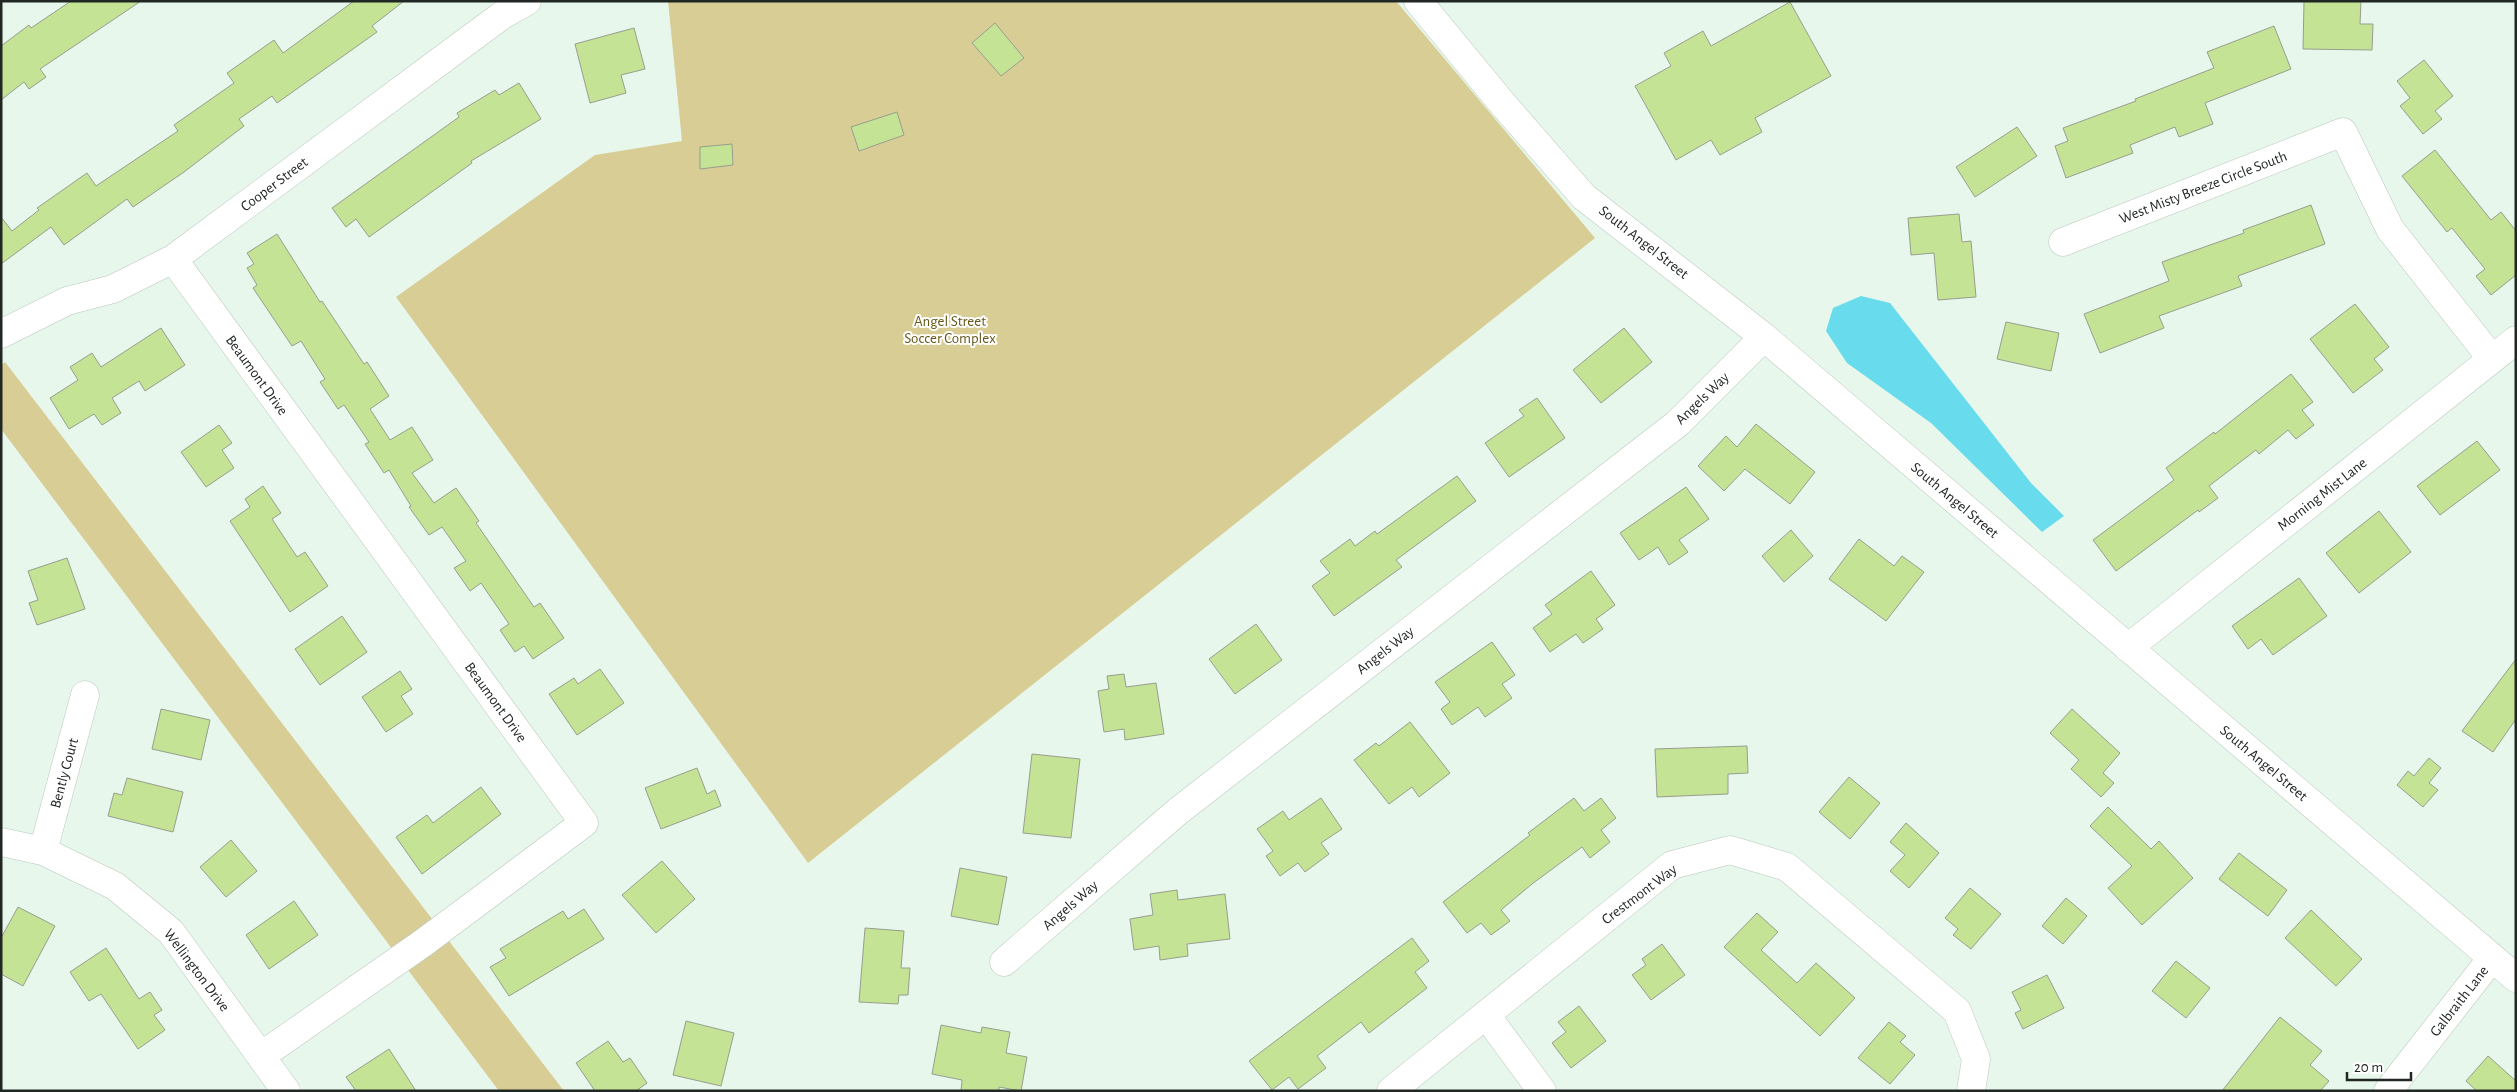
<svg xmlns="http://www.w3.org/2000/svg" width="2517" height="1092" viewBox="0 0 2517 1092" font-family="'Alegreya Sans',sans-serif">
<style>
.green{fill:#d8cd95}
.water{fill:#68dced}
.building{fill:#c5e395;stroke:#989e8f}
.lines{fill:none;stroke-linecap:round;stroke-linejoin:round}
.minor-casing{stroke:#b9c8bc;stroke-width:29}
.minor{stroke:#fff;stroke-width:28}
.labels{text-anchor:middle;stroke-width:4;stroke-linejoin:round;paint-order:stroke}
.street-label{font-size:15px;fill:#212722;stroke:#fff}
.park-label{font-size:15px;fill:#645819;stroke:#fff}
</style>
<rect width="100%" height="100%" fill="#e7f7eb"/>
<path class="green" d="M 668,1 L 1396,1 L 1595,238 L 808,863 L 396,297 L 595,155 L 682,141 Z
M 5,362 L 564,1091 L 499,1091 L 1,429 L 1,365 Z"/>
<path class="water" d="M 1861,296 L 1890,303 L 2031,483 L 2064,516 L 2042,532 L 1931,423 L 1847,363 L 1826,331 L 1833,308 Z"/>
<path class="building" d="M 71,1 L 141,1 L 40,69 L 46,77 L 29,89 L 24,82 L 1,100 L 1,46 L 29,25 L 31,28 Z
M 354,1 L 404,1 L 372,26 L 377,32 L 277,103 L 272,96 L 239,119 L 244,126 L 184,172 L 133,207 L 127,199 L 64,245 L 51,227 L 1,264 L 1,217 L 12,231 L 39,210 L 37,208 L 87,173 L 96,186 L 178,131 L 174,125 L 234,83 L 227,73 L 274,40 L 283,53 Z
M 2304,1 L 2361,1 L 2360,24 L 2373,24 L 2372,50 L 2303,49 Z
M 1790,2 L 1831,76 L 1755,118 L 1762,132 L 1720,155 L 1711,140 L 1676,160 L 1635,86 L 1671,66 L 1664,53 L 1703,31 L 1711,46 Z
M 995,23 L 1024,58 L 1001,76 L 972,43 Z
M 2274,26 L 2291,69 L 2205,103 L 2213,124 L 2179,137 L 2175,127 L 2130,145 L 2133,153 L 2066,178 L 2055,146 L 2068,141 L 2063,128 L 2136,101 L 2135,99 L 2214,68 L 2207,52 Z
M 634,28 L 645,69 L 621,75 L 626,93 L 590,103 L 575,44 Z
M 2424,60 L 2453,96 L 2435,111 L 2442,119 L 2423,134 L 2400,106 L 2410,98 L 2397,81 Z
M 519,83 L 541,119 L 471,161 L 472,163 L 369,237 L 356,219 L 346,227 L 332,208 L 459,117 L 457,113 L 495,90 L 499,95 Z
M 897,112 L 904,135 L 859,151 L 851,127 Z
M 2017,127 L 2037,156 L 1975,197 L 1956,167 Z
M 732,144 L 733,165 L 700,169 L 700,147 Z
M 2435,150 L 2491,220 L 2501,212 L 2516,231 L 2516,275 L 2491,295 L 2476,276 L 2485,269 L 2452,228 L 2447,232 L 2402,176 Z
M 2311,205 L 2325,244 L 2238,276 L 2242,286 L 2159,316 L 2164,328 L 2100,353 L 2084,314 L 2169,281 L 2162,262 L 2244,233 L 2243,230 Z
M 1959,214 L 1962,242 L 1971,241 L 1976,297 L 1938,300 L 1934,253 L 1911,255 L 1908,218 Z
M 277,234 L 320,302 L 322,301 L 364,364 L 367,362 L 389,396 L 370,409 L 390,440 L 412,427 L 433,460 L 412,473 L 434,503 L 456,488 L 479,521 L 476,523 L 534,607 L 540,603 L 564,638 L 533,659 L 524,646 L 515,652 L 500,630 L 509,624 L 481,583 L 470,591 L 454,568 L 466,561 L 442,527 L 429,535 L 409,507 L 411,506 L 389,470 L 384,473 L 365,444 L 369,442 L 344,405 L 338,409 L 320,382 L 325,379 L 301,341 L 292,346 L 253,288 L 257,285 L 247,268 L 254,264 L 247,253 Z
M 2355,304 L 2389,347 L 2374,359 L 2383,370 L 2353,393 L 2310,339 Z
M 2006,322 L 2059,333 L 2051,371 L 1997,359 Z
M 161,328 L 185,365 L 145,391 L 139,381 L 112,398 L 121,413 L 102,425 L 94,414 L 69,429 L 50,398 L 78,380 L 70,367 L 92,353 L 101,367 Z
M 1624,328 L 1652,362 L 1601,403 L 1573,370 Z
M 2291,374 L 2313,402 L 2302,410 L 2314,425 L 2296,439 L 2288,430 L 2259,454 L 2256,450 L 2209,486 L 2218,498 L 2199,512 L 2198,510 L 2116,571 L 2093,540 L 2174,480 L 2166,468 L 2214,432 L 2215,434 Z
M 1537,398 L 1565,438 L 1509,477 L 1485,443 L 1524,416 L 1519,410 Z
M 1756,424 L 1815,472 L 1790,504 L 1745,469 L 1724,491 L 1698,466 L 1726,436 L 1737,447 Z
M 219,425 L 232,443 L 222,450 L 234,468 L 206,487 L 181,452 Z
M 2477,441 L 2500,470 L 2440,515 L 2417,486 Z
M 1457,476 L 1476,501 L 1396,560 L 1402,567 L 1334,616 L 1312,586 L 1330,573 L 1320,561 L 1350,539 L 1355,546 L 1375,531 L 1377,534 Z
M 263,486 L 281,513 L 272,519 L 297,557 L 305,552 L 328,586 L 290,612 L 230,521 L 250,507 L 245,499 Z
M 1686,487 L 1709,519 L 1679,540 L 1688,552 L 1669,565 L 1658,547 L 1639,560 L 1620,533 Z
M 2379,511 L 2411,552 L 2359,593 L 2326,553 Z
M 1791,530 L 1813,556 L 1784,582 L 1762,556 Z
M 1859,539 L 1894,566 L 1902,556 L 1924,572 L 1886,621 L 1829,579 Z
M 67,558 L 85,609 L 37,625 L 29,603 L 38,600 L 28,571 Z
M 1591,571 L 1615,605 L 1596,619 L 1603,629 L 1583,643 L 1576,634 L 1550,652 L 1533,628 L 1552,614 L 1545,605 Z
M 2299,578 L 2327,616 L 2273,655 L 2261,639 L 2248,649 L 2232,626 Z
M 342,616 L 367,652 L 320,685 L 295,649 Z
M 1256,624 L 1282,660 L 1235,694 L 1209,659 Z
M 1492,642 L 1515,675 L 1502,684 L 1512,698 L 1485,717 L 1478,707 L 1452,725 L 1441,709 L 1450,702 L 1435,682 Z
M 2516,659 L 2516,719 L 2493,752 L 2462,731 Z
M 600,669 L 624,703 L 577,735 L 549,694 L 574,678 L 578,684 Z
M 400,671 L 412,689 L 401,696 L 413,714 L 386,732 L 362,697 Z
M 1124,674 L 1126,687 L 1156,683 L 1164,734 L 1125,740 L 1124,729 L 1104,732 L 1098,691 L 1109,689 L 1107,676 Z
M 161,709 L 210,720 L 201,760 L 152,749 Z
M 2072,709 L 2120,753 L 2103,773 L 2114,783 L 2101,797 L 2071,769 L 2079,760 L 2050,733 Z
M 1410,722 L 1450,773 L 1419,797 L 1412,787 L 1389,804 L 1354,760 L 1376,743 L 1379,746 Z
M 1747,746 L 1748,773 L 1728,774 L 1728,794 L 1657,797 L 1655,749 Z
M 1032,754 L 1080,759 L 1071,838 L 1023,833 Z
M 2429,758 L 2441,768 L 2429,783 L 2438,790 L 2423,807 L 2397,785 L 2408,771 L 2414,776 Z
M 697,768 L 707,794 L 715,790 L 721,806 L 661,829 L 645,788 Z
M 1849,777 L 1880,803 L 1850,839 L 1819,812 Z
M 127,778 L 183,792 L 173,832 L 108,816 L 114,793 L 122,795 Z
M 481,787 L 501,814 L 422,874 L 396,837 L 427,815 L 433,823 Z
M 1321,798 L 1342,829 L 1321,843 L 1329,854 L 1305,872 L 1298,863 L 1280,876 L 1266,856 L 1273,851 L 1257,829 L 1283,811 L 1289,820 Z
M 1574,798 L 1584,811 L 1601,798 L 1616,818 L 1601,830 L 1610,842 L 1590,858 L 1582,847 L 1532,884 L 1501,910 L 1510,921 L 1491,935 L 1481,923 L 1467,933 L 1443,902 L 1530,835 L 1528,833 Z
M 2108,807 L 2151,849 L 2159,841 L 2193,878 L 2142,925 L 2108,888 L 2132,866 L 2090,826 Z
M 1906,823 L 1939,853 L 1909,888 L 1890,871 L 1905,855 L 1890,842 Z
M 231,840 L 257,871 L 226,897 L 200,867 Z
M 2239,853 L 2287,890 L 2268,916 L 2219,879 Z
M 662,861 L 695,899 L 656,933 L 622,895 Z
M 960,868 L 1007,877 L 998,925 L 951,916 Z
M 1970,888 L 2001,914 L 1971,949 L 1953,935 L 1958,929 L 1945,918 Z
M 1177,890 L 1178,900 L 1225,894 L 1230,939 L 1187,944 L 1188,956 L 1160,960 L 1159,946 L 1134,950 L 1130,919 L 1153,915 L 1150,894 Z
M 2066,898 L 2087,916 L 2063,944 L 2042,926 Z
M 294,901 L 318,935 L 269,969 L 246,935 Z
M 18,907 L 55,926 L 23,986 L 1,974 L 1,938 Z
M 584,909 L 604,939 L 509,996 L 490,967 L 506,958 L 500,949 L 563,911 L 568,919 Z
M 2311,910 L 2362,959 L 2336,986 L 2285,938 Z
M 1757,913 L 1778,932 L 1761,950 L 1797,983 L 1816,963 L 1855,998 L 1820,1036 L 1724,947 Z
M 865,928 L 904,931 L 901,968 L 910,968 L 908,995 L 899,995 L 898,1004 L 859,1002 Z
M 1412,938 L 1429,961 L 1415,972 L 1427,988 L 1369,1033 L 1361,1022 L 1317,1056 L 1326,1068 L 1298,1089 L 1289,1077 L 1272,1090 L 1249,1061 Z
M 1662,944 L 1685,975 L 1651,1000 L 1632,975 L 1646,965 L 1642,959 Z
M 106,948 L 139,999 L 150,992 L 162,1010 L 154,1015 L 165,1030 L 138,1049 L 101,994 L 89,1001 L 70,972 Z
M 2176,961 L 2210,988 L 2186,1018 L 2152,991 Z
M 2047,975 L 2064,1008 L 2023,1029 L 2015,1013 L 2021,1010 L 2012,992 Z
M 1579,1006 L 1606,1041 L 1571,1068 L 1552,1043 L 1566,1032 L 1558,1022 Z
M 2280,1017 L 2322,1051 L 2310,1065 L 2329,1081 L 2320,1091 L 2222,1091 Z
M 686,1021 L 734,1033 L 721,1086 L 673,1075 Z
M 1889,1022 L 1906,1036 L 1900,1042 L 1915,1055 L 1890,1084 L 1858,1058 Z
M 941,1025 L 981,1033 L 982,1027 L 1010,1032 L 1006,1053 L 1027,1057 L 1021,1091 L 999,1087 L 999,1091 L 961,1091 L 962,1080 L 932,1074 Z
M 608,1041 L 623,1062 L 630,1058 L 647,1083 L 636,1091 L 595,1091 L 576,1063 Z
M 389,1049 L 416,1091 L 356,1091 L 346,1077 Z
M 2488,1056 L 2516,1081 L 2516,1091 L 2477,1091 L 2466,1081 Z"/>
<g class="lines">
<defs>
<path id="minor" d="M 1418,1 L 1502,103 L 1584,197 L 1764,337 L 2516,978
M 2063,242 L 2343,132 L 2390,229 L 2492,359
M 173,259 L 584,823 L 423,943 L 261,1056
M 1,334 L 67,301 L 113,289 L 173,259 L 501,16 L 527,1
M 2128,648 L 2516,340
M 1,842 L 43,851 L 115,886 L 171,932 L 286,1091
M 43,851 L 85,695
M 1004,962 L 1177,812 L 1678,423 L 1764,337
M 1486,1015 L 1542,1091
M 1391,1091 L 1672,865 L 1730,850 L 1787,867 L 1957,1011 L 1976,1059 L 1971,1091
M 2388,1091 L 2492,958"/>
</defs>
<use href="#minor" class="minor-casing"/>
<use href="#minor" class="minor"/>
</g>
<g class="labels">
<g class="street-label">
<text transform="translate(274 184) rotate(-37)" y="5">Cooper Street</text>
<text transform="translate(2203 187) rotate(-21)" y="5">West Misty Breeze Circle South</text>
<text transform="translate(1644 242) rotate(38)" y="5">South Angel Street</text>
<text transform="translate(257 375) rotate(54)" y="5">Beaumont Drive</text>
<text transform="translate(1702 398) rotate(-44)" y="5">Angels Way</text>
<text transform="translate(2322 494) rotate(-38)" y="5">Morning Mist Lane</text>
<text transform="translate(1955 500) rotate(40)" y="5">South Angel Street</text>
<text transform="translate(1385 650) rotate(-38)" y="5">Angels Way</text>
<text transform="translate(496 702) rotate(54)" y="5">Beaumont Drive</text>
<text transform="translate(2264 763) rotate(40)" y="5">South Angel Street</text>
<text transform="translate(64 773) rotate(-75)" y="5">Bently Court</text>
<text transform="translate(1639 894) rotate(-37)" y="5">Crestmont Way</text>
<text transform="translate(1070 905) rotate(-41)" y="5">Angels Way</text>
<text transform="translate(197 970) rotate(53)" y="5">Wellington Drive</text>
<text transform="translate(2459 1001) rotate(-52)" y="5">Galbraith Lane</text>
</g>
<g class="park-label">
<text x="950" y="326">Angel Street<tspan x="950" dy="17">Soccer Complex</tspan></text>
</g>
</g>
<rect width="2517" height="1092" fill="none" stroke="#212722" stroke-width="5"/>
<path d="M2347 1072v8h64v-8" fill="none" stroke="#212722" stroke-width="2.5"/>
<text x="2354" y="1072" font-size="15" fill="#212722" stroke="#ffffff" stroke-width="4" paint-order="stroke">20 m</text>
</svg>
